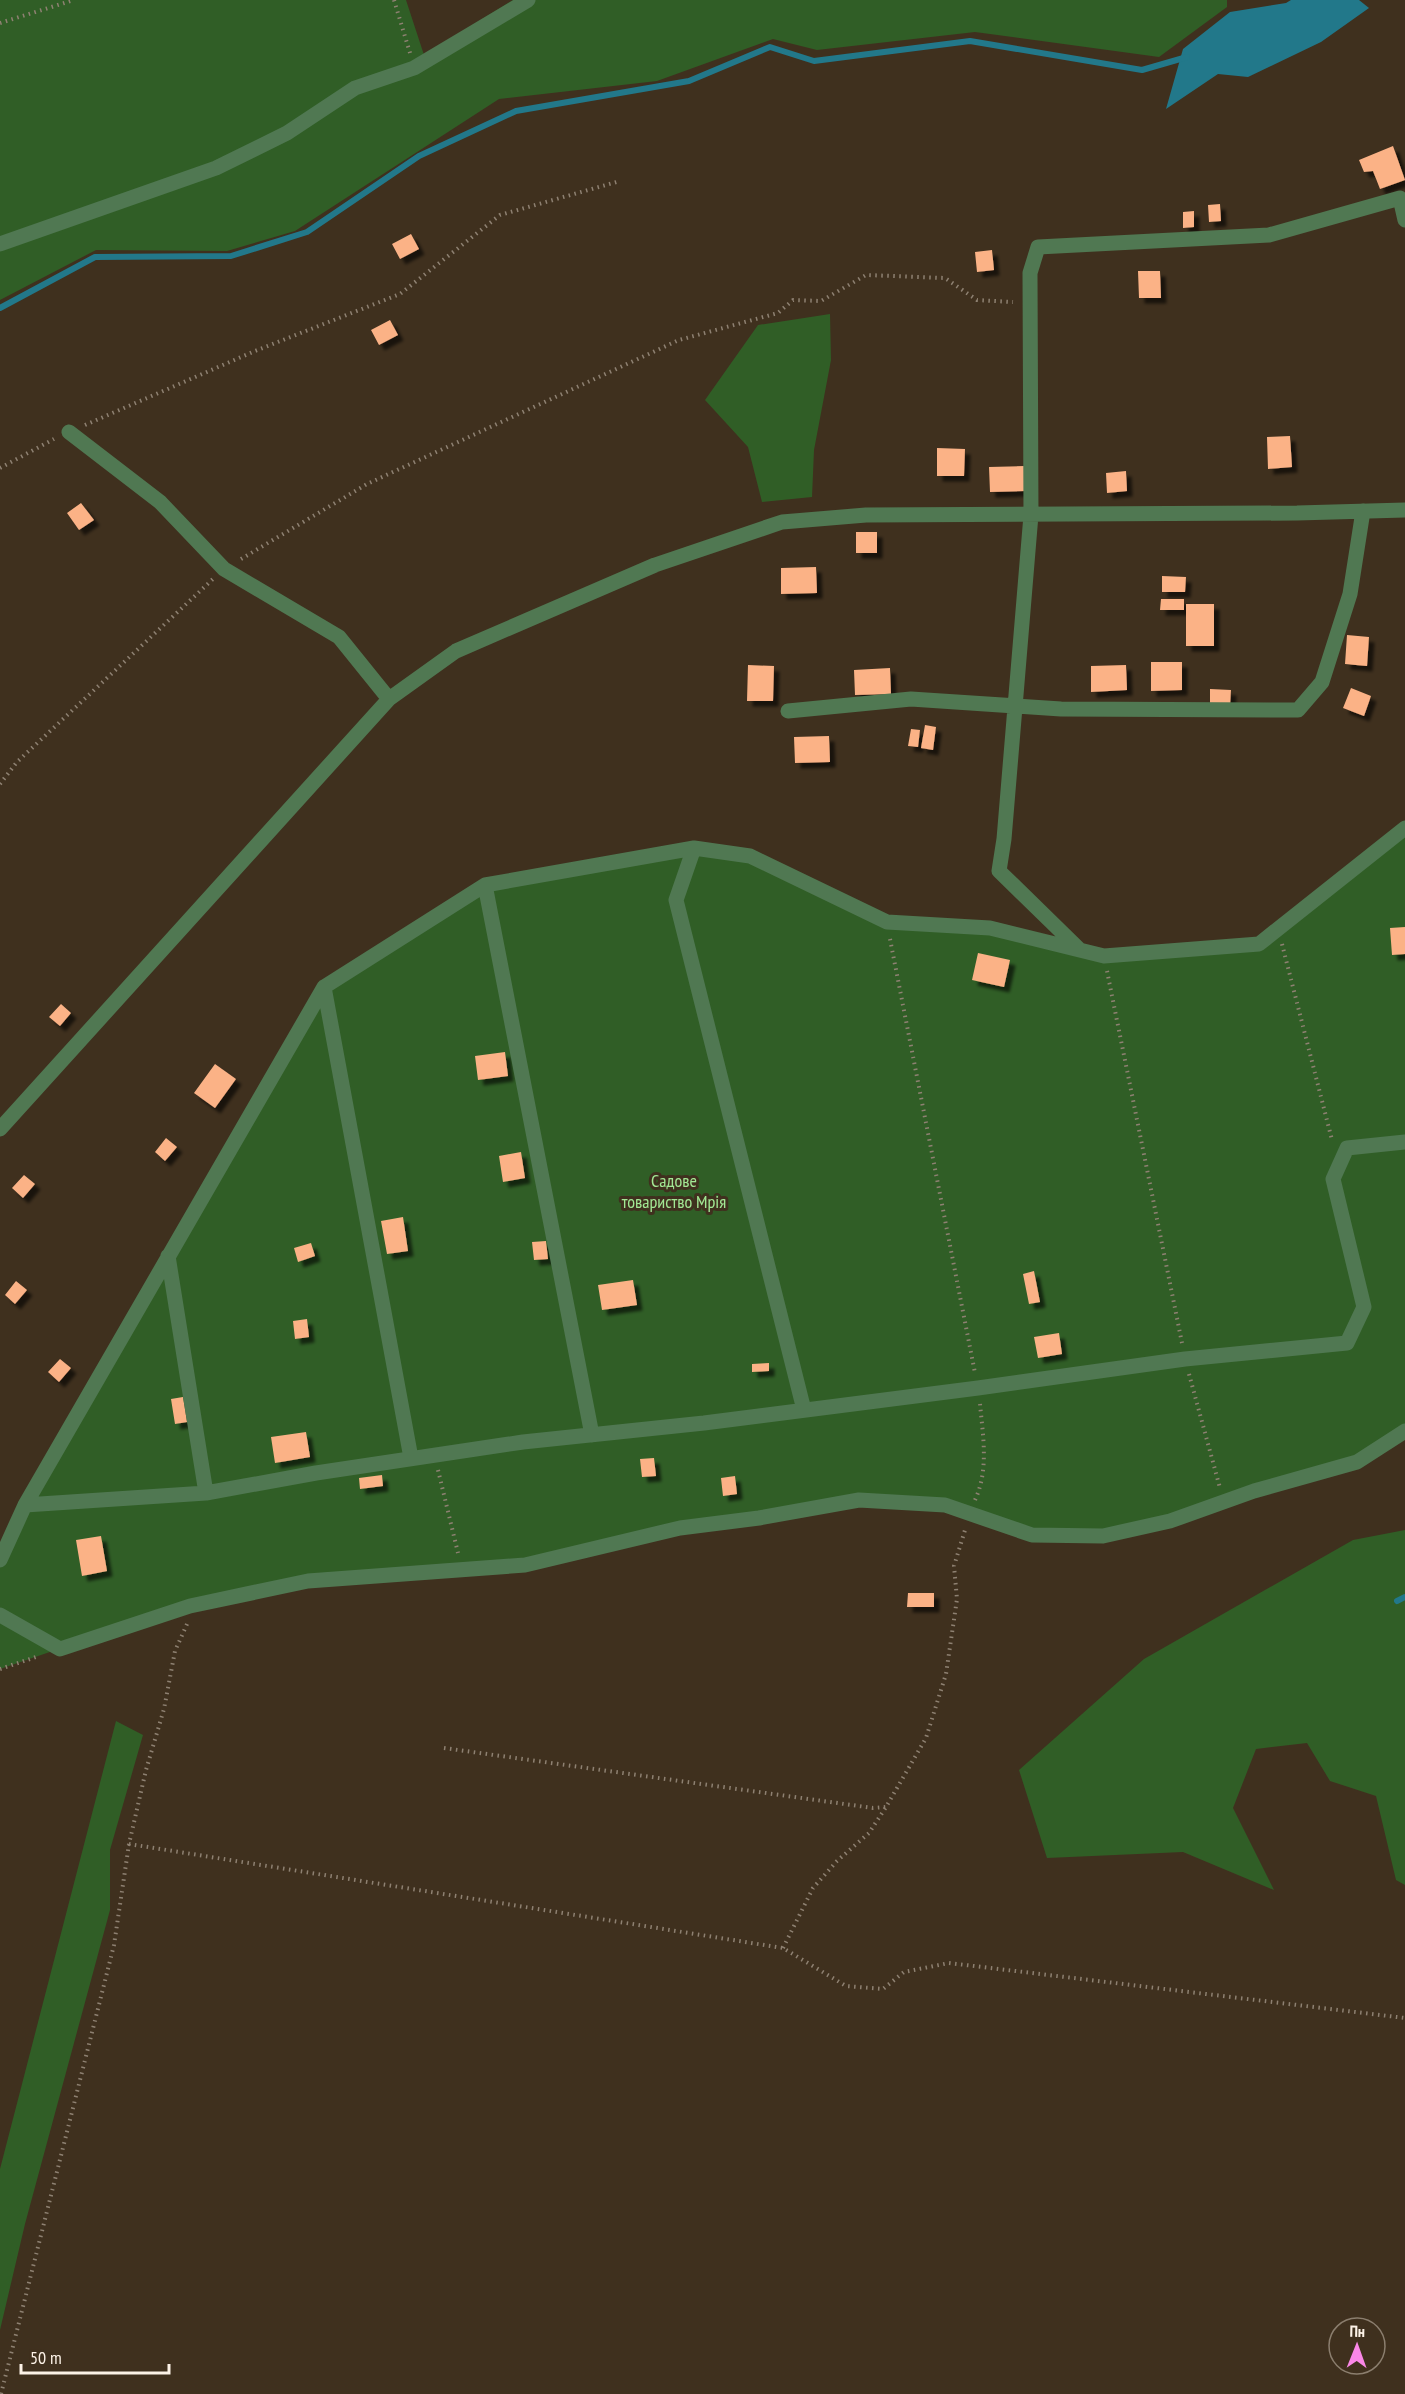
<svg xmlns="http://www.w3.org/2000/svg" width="1405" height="2394" viewBox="0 0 1405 2394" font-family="'PT Sans Narrow',sans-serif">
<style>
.green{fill:#305e26}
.water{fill:#22788a}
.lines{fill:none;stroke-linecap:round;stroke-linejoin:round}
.stream{stroke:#22788a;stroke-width:6}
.building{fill:#fbb286;filter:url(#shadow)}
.path{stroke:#8e8172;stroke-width:4;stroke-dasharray:1.5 4.5;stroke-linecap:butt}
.minor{stroke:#507852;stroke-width:15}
.labels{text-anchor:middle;stroke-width:6;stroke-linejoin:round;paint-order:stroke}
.park-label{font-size:18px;fill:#a2e894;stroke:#3f301e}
</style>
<defs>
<filter id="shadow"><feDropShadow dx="5.5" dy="5.5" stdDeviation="1.5" flood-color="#0009"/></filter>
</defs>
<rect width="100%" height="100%" fill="#3f301e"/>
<path class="green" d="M 0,0 L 406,0 L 424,55 L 513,0 L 1227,0 L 1227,7 L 1159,57 L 975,32 L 817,50 L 773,39 L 657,81 L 499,99 L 295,231 L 227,251 L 96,250 L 0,300 Z
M 830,314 L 831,360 L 814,450 L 812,497 L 762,502 L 748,447 L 705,400 L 758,325 Z
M 1405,828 L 1405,1431 L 1357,1462 L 1103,1536 L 1032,1535 L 945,1505 L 859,1500 L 525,1565 L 308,1581 L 129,1625 L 0,1669 L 0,1560 L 324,987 L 485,885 L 694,848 L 750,856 L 887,922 L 990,928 L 1104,956 L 1259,944 Z
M 1405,1530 L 1405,1885 L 1396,1880 L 1376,1796 L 1330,1781 L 1307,1743 L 1256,1749 L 1233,1808 L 1274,1890 L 1183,1852 L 1047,1858 L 1019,1770 L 1144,1659 L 1353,1540 Z
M 116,1721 L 143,1735 L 110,1850 L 110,1910 L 25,2224 L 0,2330 L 0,2169 Z"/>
<path class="water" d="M 1291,0 L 1359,0 L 1369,8 L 1321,42 L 1248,77 L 1218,74 L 1166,109 L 1183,49 L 1230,12 L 1286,3 Z"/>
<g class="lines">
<path class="stream" d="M 0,308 L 95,257 L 231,256 L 307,232 L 419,156 L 516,111 L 689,81 L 770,47 L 814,61 L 970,41 L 1142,70 L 1187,57
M 1397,1601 L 1405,1597"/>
</g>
<path class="building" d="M 1393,146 L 1405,180 L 1380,189 L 1373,171 L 1364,172 L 1359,160 Z
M 1220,204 L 1221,221 L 1209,222 L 1208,205 Z
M 1194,211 L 1194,227 L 1183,228 L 1183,212 Z
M 411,234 L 419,249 L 400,259 L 392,244 Z
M 992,250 L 994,270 L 977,272 L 975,252 Z
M 1138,271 L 1160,271 L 1161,298 L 1139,298 Z
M 390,320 L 398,335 L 379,345 L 371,330 Z
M 1290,436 L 1292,467 L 1268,469 L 1267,437 Z
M 937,448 L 965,449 L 964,476 L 937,476 Z
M 1025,466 L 1025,491 L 990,492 L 989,467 Z
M 1126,471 L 1127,491 L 1107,493 L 1106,473 Z
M 81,503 L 94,520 L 79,530 L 67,513 Z
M 856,532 L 877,532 L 877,553 L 856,553 Z
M 816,567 L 817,593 L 781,594 L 781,568 Z
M 1162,576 L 1186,577 L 1185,592 L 1162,592 Z
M 1161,599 L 1184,599 L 1184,610 L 1160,610 Z
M 1186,604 L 1214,604 L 1214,646 L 1186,646 Z
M 1347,635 L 1369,637 L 1367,666 L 1345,664 Z
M 1151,662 L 1182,662 L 1182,690 L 1151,691 Z
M 748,665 L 774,666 L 773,701 L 747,701 Z
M 1126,665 L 1127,690 L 1091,692 L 1091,666 Z
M 890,668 L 891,694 L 855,695 L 854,670 Z
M 1351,688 L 1371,696 L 1364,716 L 1343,708 Z
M 1210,689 L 1231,690 L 1230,706 L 1210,706 Z
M 925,725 L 936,727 L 933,750 L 921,748 Z
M 911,729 L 920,730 L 918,747 L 908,746 Z
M 829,736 L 830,762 L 795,763 L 794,737 Z
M 1405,927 L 1405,954 L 1392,955 L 1390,928 Z
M 978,953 L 1010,960 L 1004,987 L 972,980 Z
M 61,1004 L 71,1013 L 60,1026 L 49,1017 Z
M 505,1052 L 508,1076 L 478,1080 L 475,1056 Z
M 215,1064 L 236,1079 L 215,1108 L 194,1093 Z
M 166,1138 L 177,1147 L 165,1161 L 155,1152 Z
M 521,1152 L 525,1178 L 503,1182 L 499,1156 Z
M 24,1175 L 35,1184 L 23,1198 L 12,1188 Z
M 403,1217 L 408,1251 L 387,1254 L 381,1221 Z
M 546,1241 L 548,1259 L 534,1260 L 532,1242 Z
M 311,1243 L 315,1256 L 298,1262 L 294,1248 Z
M 1034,1271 L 1040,1302 L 1029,1304 L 1023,1274 Z
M 633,1280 L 637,1305 L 602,1310 L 598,1285 Z
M 16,1281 L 27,1290 L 15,1304 L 5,1295 Z
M 307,1319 L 309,1337 L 295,1339 L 293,1321 Z
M 1059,1333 L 1062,1354 L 1038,1358 L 1034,1337 Z
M 60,1359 L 71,1368 L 59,1382 L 48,1372 Z
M 769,1363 L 769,1371 L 752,1372 L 752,1364 Z
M 183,1397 L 187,1422 L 175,1424 L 171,1399 Z
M 306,1432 L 310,1457 L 275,1463 L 271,1437 Z
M 654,1458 L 656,1476 L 642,1477 L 640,1459 Z
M 382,1475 L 383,1486 L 360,1489 L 359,1478 Z
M 735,1476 L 737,1494 L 723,1496 L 721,1478 Z
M 101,1536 L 107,1571 L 82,1576 L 76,1540 Z
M 908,1593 L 934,1593 L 934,1607 L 907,1607 Z"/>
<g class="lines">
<path class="path" d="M 394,0 L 410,53
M 0,23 L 74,0
M 85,425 L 255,351 L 400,294 L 500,215 L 620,181
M 0,468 L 54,439
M 241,559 L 367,484 L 679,340 L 778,313 L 793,300 L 821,301 L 866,275 L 945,278 L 977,300 L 1013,302
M 0,784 L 17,762 L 213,579
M 890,939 L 975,1373
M 1282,944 L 1332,1140
M 1107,971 L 1182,1343
M 1189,1374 L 1220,1488
M 438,1470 L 458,1553
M 975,1500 C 989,1470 983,1436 980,1404
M 187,1624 L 175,1651 L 164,1709 L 146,1770 L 129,1844 L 783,1948 L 846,1986 L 883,1989 L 904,1972 L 949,1963 L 1405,2018
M 0,1669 L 39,1656
M 444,1748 L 873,1808 L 886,1807
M 783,1948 L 813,1888 L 837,1861 L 869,1833 L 886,1807 L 926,1738 L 946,1674 L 957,1599 L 954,1566 L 965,1530
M 1,2394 L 114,1945 L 129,1844"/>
<path class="minor" d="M 0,244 L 216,168 L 287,133 L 355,88 L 414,68 L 528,0
M 69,432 L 160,502 L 224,569 L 339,637 L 389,699
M 788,711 L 911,699 L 1061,709 L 1298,710 L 1322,682 L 1350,594 L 1363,511
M 694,848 L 676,900 L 804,1410
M 485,885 L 592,1435
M 1080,950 L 999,871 L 1004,839 L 1031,515 L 1030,273 L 1038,247 L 1269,235 L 1400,198 L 1405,220
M 324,987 L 411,1458
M 0,1129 L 389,699 L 456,651 L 655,565 L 782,522 L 866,515 L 1297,513 L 1405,510
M 168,1256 L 206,1493
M 25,1505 L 206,1493 L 316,1473 L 523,1442 L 704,1423 L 978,1388 L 1185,1359 L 1347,1343 L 1364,1307 L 1333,1179 L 1347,1148 L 1405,1142
M 0,1560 L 25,1505 L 324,987 L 485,885 L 694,848 L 750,856 L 887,922 L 990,928 L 1104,956 L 1259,944 L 1405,828
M 0,1615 L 60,1649 L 190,1606 L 308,1581 L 525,1565 L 680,1528 L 759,1518 L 859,1500 L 945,1505 L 1032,1535 L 1103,1536 L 1170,1521 L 1254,1491 L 1357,1462 L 1405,1431"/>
</g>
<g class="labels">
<g class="park-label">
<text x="674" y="1187">Садове<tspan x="674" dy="21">товариство Мрія</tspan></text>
</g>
</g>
<g transform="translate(1357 2346) rotate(1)"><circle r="28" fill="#3f301e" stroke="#8b7e6e" stroke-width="1.5"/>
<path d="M0-4.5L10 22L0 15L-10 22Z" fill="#fa87e7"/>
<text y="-9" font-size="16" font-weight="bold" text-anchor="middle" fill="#fcf2e7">Пн</text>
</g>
<path d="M21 2364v9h148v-9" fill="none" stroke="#fcf2e7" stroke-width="3"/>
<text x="30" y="2364" font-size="18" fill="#fcf2e7" stroke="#3f301e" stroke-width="4.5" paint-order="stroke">50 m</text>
</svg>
